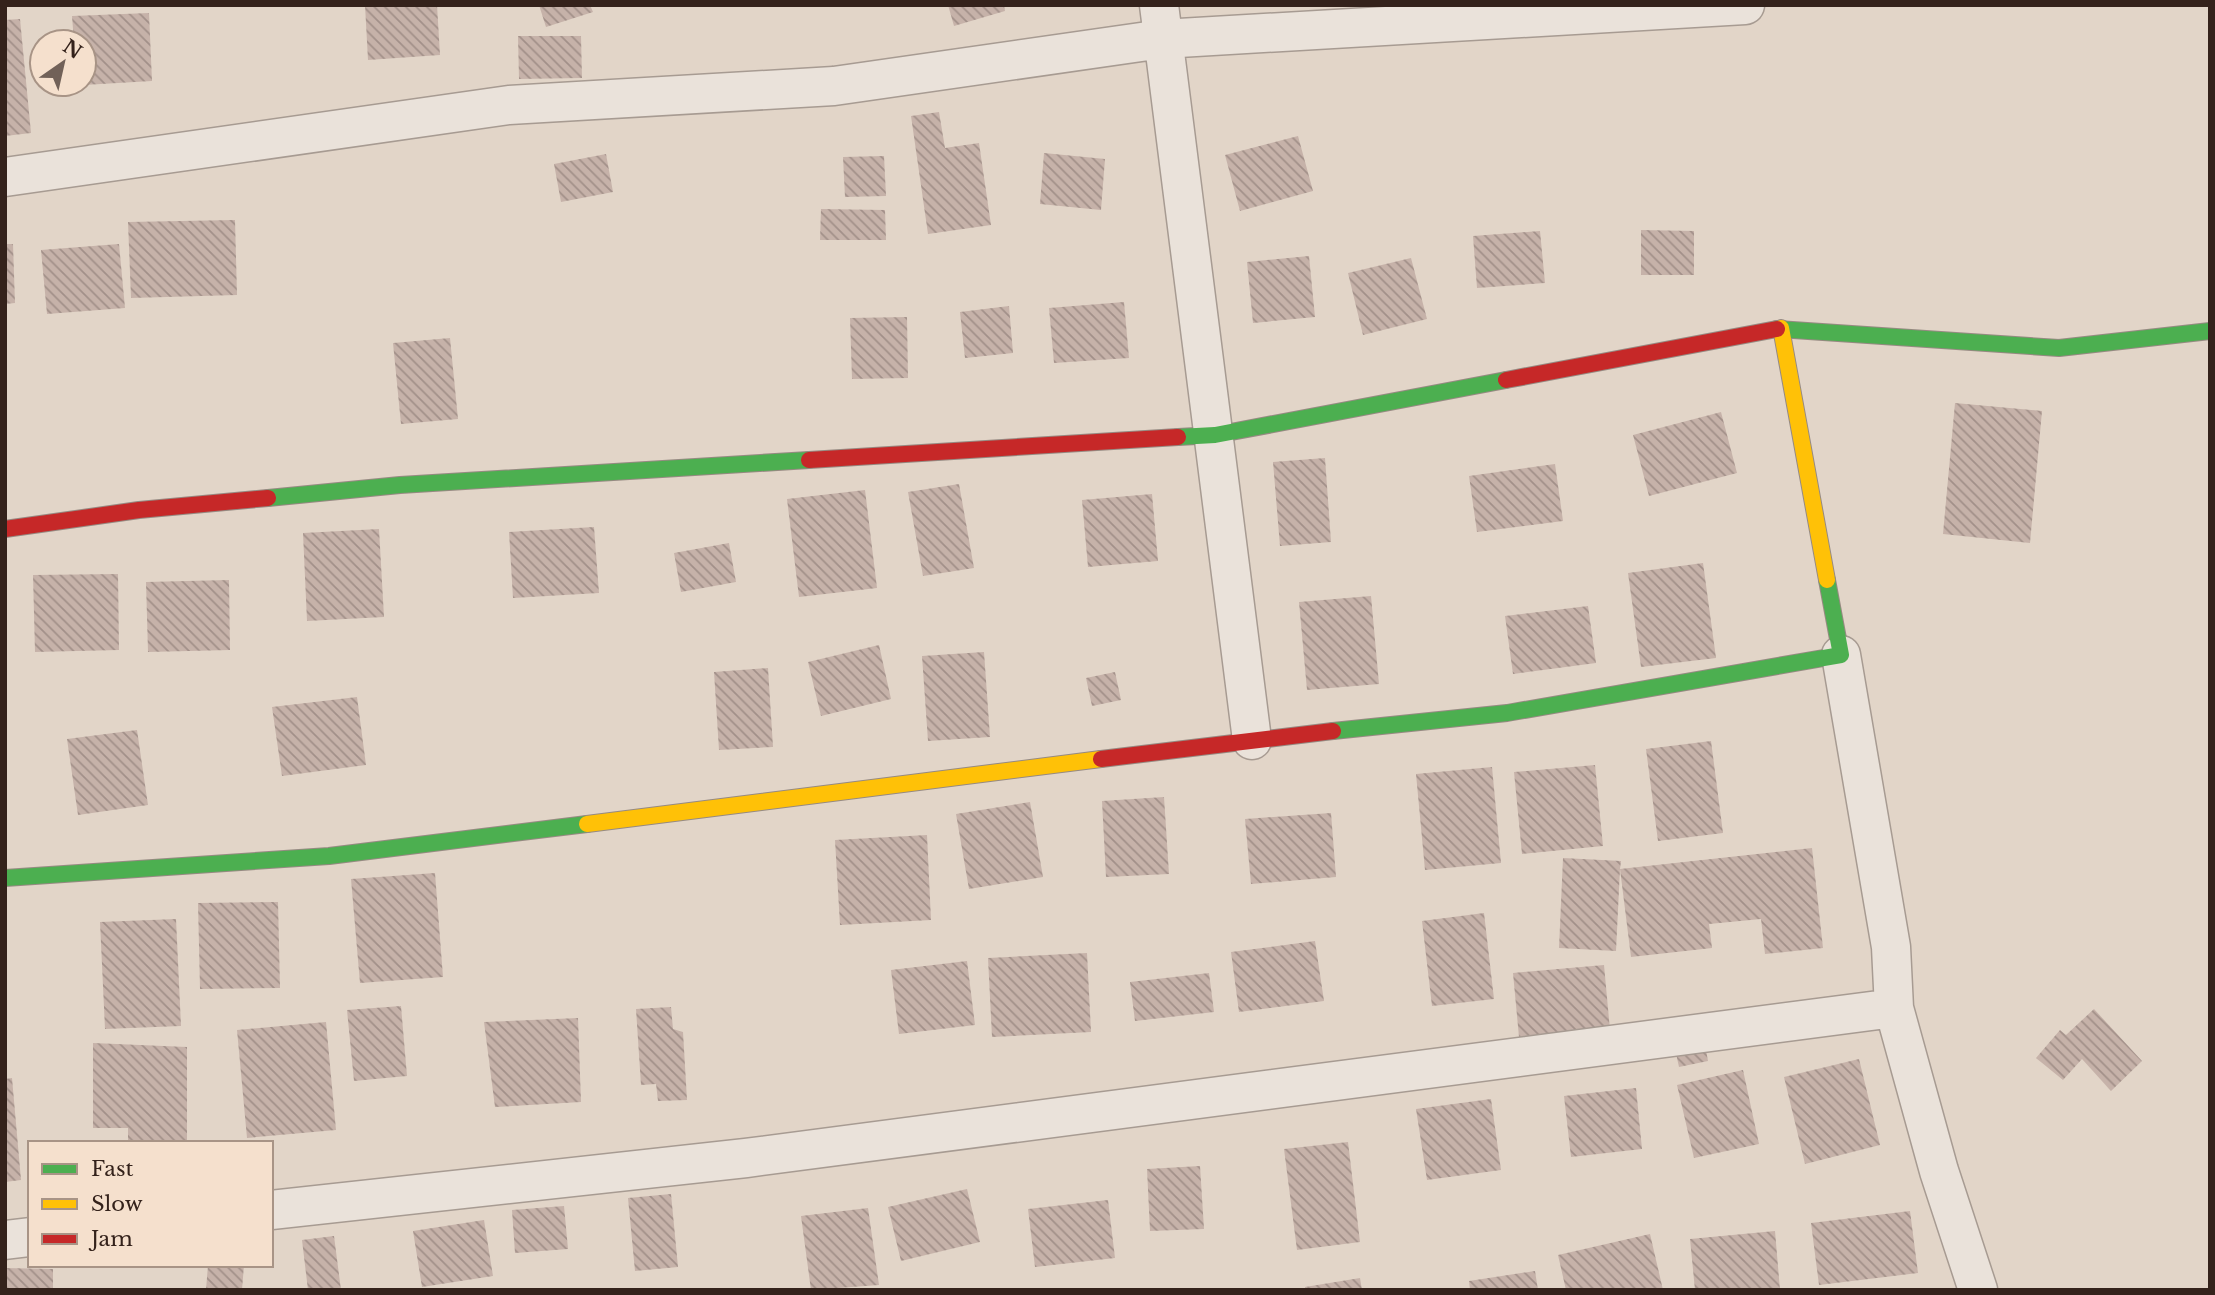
<svg xmlns="http://www.w3.org/2000/svg" width="2215" height="1295" viewBox="0 0 2215 1295" font-family="'Libre Baskerville',serif">
<style>
.building{fill:url(#building-back-hatch)}
.lines{fill:none;stroke-linecap:round;stroke-linejoin:round}
.street-casing{stroke:#a79b92;stroke-width:41}
.fast-casing{stroke:#968a82;stroke-width:18}
.slow-casing{stroke:#968a82;stroke-width:18}
.jam-casing{stroke:#968a82;stroke-width:18}
.street{stroke:#eae2da;stroke-width:38}
.fast{stroke:#4caf50;stroke-width:16}
.slow{stroke:#ffc107;stroke-width:16}
.jam{stroke:#c62828;stroke-width:16}
</style>
<defs>
<pattern id="building-back-hatch" width="6" height="6" patternUnits="userSpaceOnUse" patternTransform="scale(1.75)"><rect width="6" height="6" fill="#c6b2a9"/><path d="M-1 5l2 2M0 0l6 6M5-1l2 2" fill="none" stroke="#a29089"/></pattern>
</defs>
<rect width="100%" height="100%" fill="#e2d5c8"/>
<path class="building" d="M 365,5 L 437,5 L 440,55 L 368,60 Z
M 539,5 L 590,5 L 593,12 L 546,27 Z
M 948,5 L 1004,5 L 1005,11 L 954,26 Z
M 149,13 L 152,81 L 84,85 L 84,42 L 74,42 L 72,16 Z
M 20,19 L 31,133 L 5,136 L 5,20 Z
M 518,36 L 581,36 L 582,78 L 519,79 Z
M 939,112 L 945,148 L 979,143 L 991,225 L 928,234 L 911,116 Z
M 1298,136 L 1313,191 L 1240,211 L 1225,155 Z
M 1044,153 L 1105,159 L 1101,210 L 1040,204 Z
M 606,154 L 613,192 L 561,202 L 554,164 Z
M 884,156 L 886,196 L 845,197 L 843,157 Z
M 821,209 L 885,210 L 886,240 L 820,240 Z
M 235,220 L 237,295 L 131,298 L 128,222 Z
M 1641,230 L 1694,231 L 1694,275 L 1641,275 Z
M 1540,231 L 1545,283 L 1477,288 L 1473,236 Z
M 5,244 L 13,244 L 15,303 L 5,304 Z
M 119,244 L 125,308 L 47,314 L 41,250 Z
M 1309,256 L 1315,317 L 1253,323 L 1247,262 Z
M 1411,258 L 1427,319 L 1363,335 L 1348,273 Z
M 1124,302 L 1129,358 L 1054,363 L 1049,308 Z
M 1009,306 L 1013,353 L 965,358 L 960,312 Z
M 907,317 L 908,378 L 852,379 L 850,318 Z
M 450,338 L 458,419 L 401,424 L 393,343 Z
M 1955,403 L 2042,411 L 2030,543 L 1943,534 Z
M 1721,412 L 1737,473 L 1649,496 L 1633,435 Z
M 1325,458 L 1331,542 L 1280,546 L 1273,462 Z
M 1555,464 L 1563,521 L 1477,532 L 1469,476 Z
M 959,484 L 974,568 L 923,576 L 908,492 Z
M 865,490 L 877,588 L 799,597 L 787,499 Z
M 1152,494 L 1158,561 L 1088,567 L 1082,500 Z
M 594,527 L 599,593 L 513,598 L 509,532 Z
M 379,529 L 384,617 L 307,621 L 303,533 Z
M 729,543 L 736,582 L 681,592 L 674,553 Z
M 1703,563 L 1716,658 L 1641,667 L 1628,573 Z
M 118,574 L 119,650 L 35,652 L 33,575 Z
M 229,580 L 230,650 L 148,652 L 146,582 Z
M 1371,596 L 1379,684 L 1307,690 L 1299,602 Z
M 1588,606 L 1596,663 L 1513,674 L 1505,616 Z
M 879,645 L 891,699 L 821,716 L 808,662 Z
M 984,652 L 990,737 L 928,741 L 922,656 Z
M 768,668 L 773,747 L 719,750 L 714,672 Z
M 1115,672 L 1121,700 L 1092,706 L 1086,678 Z
M 357,697 L 366,765 L 282,776 L 272,707 Z
M 137,730 L 148,805 L 78,815 L 67,739 Z
M 1711,741 L 1723,833 L 1658,841 L 1646,749 Z
M 1595,765 L 1603,846 L 1522,854 L 1514,772 Z
M 1492,767 L 1501,863 L 1425,870 L 1416,774 Z
M 1164,797 L 1169,874 L 1106,877 L 1102,801 Z
M 1030,802 L 1043,877 L 969,889 L 956,814 Z
M 1331,813 L 1336,877 L 1251,884 L 1245,819 Z
M 927,835 L 931,920 L 840,925 L 835,840 Z
M 1812,848 L 1823,948 L 1765,954 L 1761,919 L 1709,924 L 1712,948 L 1631,957 L 1620,869 L 1616,951 L 1559,948 L 1563,858 L 1621,861 L 1620,869 Z
M 435,873 L 443,977 L 360,983 L 351,879 Z
M 278,902 L 280,988 L 200,989 L 198,903 Z
M 1484,913 L 1494,999 L 1432,1006 L 1422,921 Z
M 176,919 L 181,1026 L 105,1029 L 100,922 Z
M 1315,941 L 1324,1001 L 1239,1012 L 1231,952 Z
M 1087,953 L 1091,1032 L 992,1037 L 988,958 Z
M 967,961 L 975,1025 L 899,1034 L 891,970 Z
M 1604,965 L 1610,1030 L 1519,1037 L 1513,973 Z
M 1209,973 L 1214,1012 L 1135,1021 L 1130,982 Z
M 401,1006 L 407,1076 L 354,1081 L 347,1010 Z
M 671,1007 L 673,1029 L 683,1032 L 687,1100 L 658,1101 L 656,1084 L 641,1085 L 636,1009 Z
M 2094,1009 L 2142,1061 L 2111,1091 L 2082,1059 L 2063,1080 L 2036,1058 L 2060,1030 L 2066,1035 Z
M 578,1018 L 581,1102 L 495,1107 L 484,1022 Z
M 326,1022 L 336,1130 L 247,1138 L 237,1030 Z
M 1703,1034 L 1708,1061 L 1679,1067 L 1673,1040 Z
M 93,1043 L 187,1047 L 187,1143 L 128,1143 L 128,1128 L 93,1128 Z
M 1859,1059 L 1880,1145 L 1805,1164 L 1784,1077 Z
M 1743,1070 L 1759,1144 L 1694,1158 L 1677,1085 Z
M 12,1078 L 21,1180 L 5,1182 L 5,1079 Z
M 1636,1088 L 1642,1149 L 1571,1157 L 1564,1096 Z
M 1491,1099 L 1501,1170 L 1427,1180 L 1416,1109 Z
M 1348,1142 L 1360,1242 L 1297,1250 L 1284,1149 Z
M 1200,1166 L 1204,1229 L 1150,1231 L 1147,1169 Z
M 967,1189 L 980,1242 L 901,1261 L 888,1207 Z
M 671,1194 L 678,1267 L 635,1271 L 628,1198 Z
M 1108,1200 L 1115,1258 L 1035,1267 L 1028,1209 Z
M 564,1206 L 568,1249 L 515,1253 L 512,1210 Z
M 868,1208 L 879,1285 L 811,1290 L 801,1216 Z
M 1910,1211 L 1918,1273 L 1819,1285 L 1811,1223 Z
M 484,1220 L 493,1276 L 422,1287 L 413,1231 Z
M 1775,1231 L 1780,1290 L 1695,1290 L 1690,1239 Z
M 1650,1234 L 1663,1290 L 1566,1290 L 1558,1255 Z
M 334,1236 L 341,1290 L 308,1290 L 302,1240 Z
M 208,1265 L 244,1265 L 242,1290 L 206,1290 Z
M 5,1268 L 53,1269 L 53,1290 L 5,1290 Z
M 1535,1271 L 1538,1290 L 1470,1290 L 1469,1281 Z
M 1360,1278 L 1362,1290 L 1305,1290 L 1305,1287 Z"/>
<g class="lines">
<defs>
<path id="street" d="M 1159,5 L 1252,740
M 5,177 L 509,105 L 834,86 L 1162,39 L 1745,5
M 1841,655 L 1891,947 L 1894,1008 L 1939,1171 L 1978,1290
M 271,1210 L 746,1158 L 1894,1008
M 5,1240 L 30,1237"/>
<path id="fast" d="M 1777,329 L 2059,348 L 2210,331
M 1178,437 L 1215,435 L 1506,380
M 268,498 L 400,485 L 809,460
M 1333,731 L 1507,713 L 1841,655 L 1827,580
M 5,878 L 329,856 L 587,824"/>
<path id="slow" d="M 1781,328 L 1827,580
M 587,824 L 1101,759"/>
<path id="jam" d="M 1506,380 L 1777,329
M 809,460 L 1178,437
M 5,529 L 139,510 L 268,498
M 1101,759 L 1333,731"/>
</defs>
<use href="#street" class="street-casing"/>
<use href="#fast" class="fast-casing"/>
<use href="#slow" class="slow-casing"/>
<use href="#jam" class="jam-casing"/>
<use href="#street" class="street"/>
<use href="#fast" class="fast"/>
<use href="#slow" class="slow"/>
<use href="#jam" class="jam"/>
</g>
<rect width="2215" height="1295" fill="none" stroke="#34221b" stroke-width="14"/>
<rect x="28" y="1141" width="245" height="126" fill="#f5e0cd" stroke="#a89486" stroke-width="2"/>
<rect x="42" y="1164" width="35" height="10" fill="#4caf50" stroke="#a89486" stroke-width="2"/>
<text x="91" y="1176" font-size="21" fill="#34221b">Fast</text>
<rect x="42" y="1199" width="35" height="10" fill="#ffc107" stroke="#a89486" stroke-width="2"/>
<text x="91" y="1211" font-size="21" fill="#34221b">Slow</text>
<rect x="42" y="1234" width="35" height="10" fill="#c62828" stroke="#a89486" stroke-width="2"/>
<text x="91" y="1246" font-size="21" fill="#34221b">Jam</text>
<g transform="translate(63 63) rotate(34)"><circle r="33" fill="#f5e0cd" stroke="#a89486" stroke-width="2"/>
<path d="M0-5L12 26L0 18L-12 26Z" fill="#716158"/>
<text y="-10" font-size="19" font-weight="bold" text-anchor="middle" fill="#34221b">N</text>
</g>
</svg>
